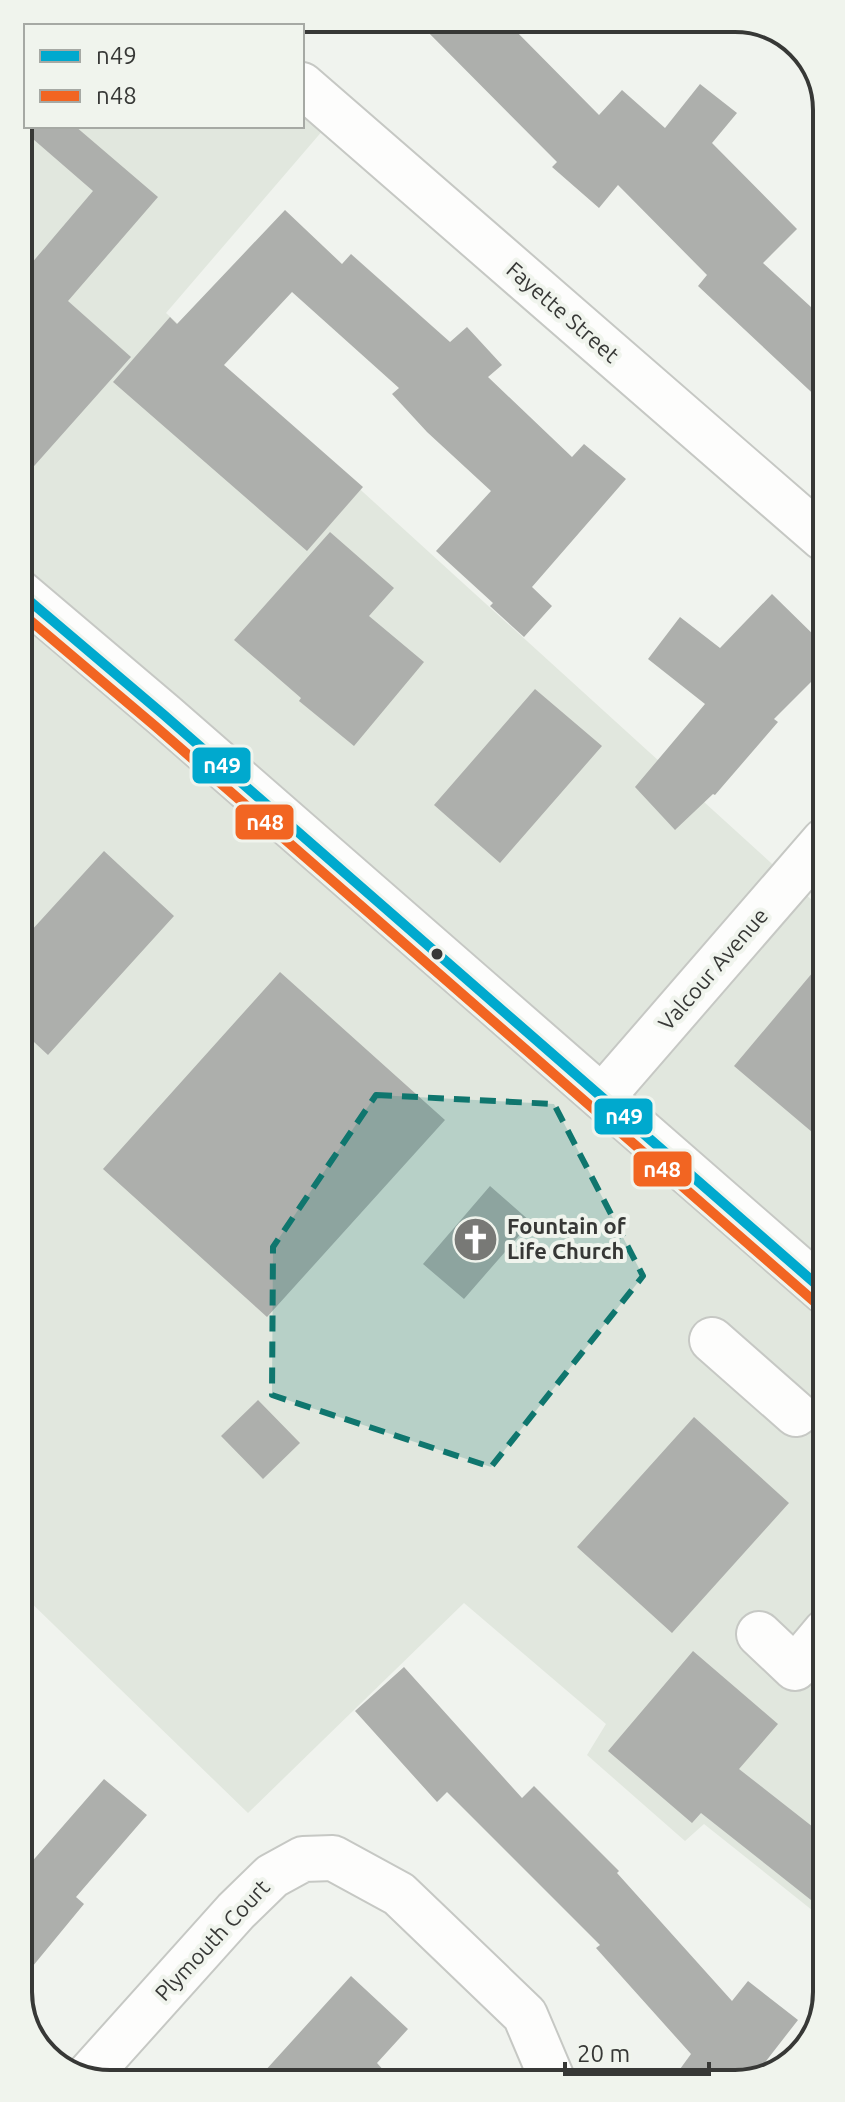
<svg xmlns="http://www.w3.org/2000/svg" width="845" height="2102" viewBox="0 0 845 2102" font-family="Ubuntu,sans-serif">
<style>
.built{fill:#e1e7de}
.building{fill:#adafac}
.lines{fill:none;stroke-linecap:round;stroke-linejoin:round}
.minor-casing{stroke:#c6c8c4;stroke-width:48}
.major-casing{stroke:#c6c8c4;stroke-width:48}
.minor{stroke:#fdfdfc;stroke-width:44}
.major{stroke:#fdfdfc;stroke-width:44}
.bus-1-casing{stroke:#f0f4ed;stroke-width:16}
.bus-2-casing{stroke:#f0f4ed;stroke-width:16}
.bus-1{stroke:#00a9ce;stroke-width:10}
.bus-2{stroke:#f26522;stroke-width:10}
.marked{fill:#0f766e;fill-opacity:0.2;stroke:#0f766e;stroke-width:6;stroke-dasharray:16 10;stroke-linejoin:round}
.bus-dot{fill:#373836;stroke:#f0f4ed;stroke-width:3}
.labels{text-anchor:middle;stroke-width:8;stroke-linejoin:round;paint-order:stroke}
.street-label{font-size:22px;fill:#373836;stroke:#f0f4ed}
.poi-label{font-size:22px;font-weight:bold;fill:#373836;stroke:#f0f4ed;text-anchor:start}
.rim{fill:none;stroke:#373836;stroke-width:4}
.line-badge{stroke:#f0f4ed;stroke-width:3}
.badge-label{font-size:22px;text-anchor:middle;font-weight:bold;fill:#fff}
</style>
<rect width="100%" height="100%" fill="#f0f3ee"/>
<path class="built" d="M 110,18 L 224,18 L 233,26 L 91,26 Z
M 302,85 L 336,115 L 166,313 L 824,911 L 827,1922 L 704,1824 L 685,1841 L 587,1755 L 606,1724 L 464,1603 L 248,1813 L 22,1594 L 18,105 L 26,87 L 26,126 L 302,126 Z"/>
<path class="building" d="M 414,18 L 503,18 L 599,115 L 622,90 L 665,128 L 700,84 L 737,113 L 712,143 L 797,229 L 763,263 L 823,318 L 823,403 L 698,286 L 707,275 L 618,185 L 599,208 L 552,167 L 557,162 Z
M 18,126 L 75,126 L 158,197 L 68,301 L 131,357 L 19,483 L 19,278 L 93,191 Z
M 285,210 L 342,264 L 351,254 L 450,342 L 467,327 L 502,365 L 488,377 L 572,457 L 584,444 L 626,479 L 532,587 L 552,606 L 524,637 L 490,606 L 493,603 L 436,551 L 491,491 L 427,432 L 392,394 L 399,388 L 292,292 L 224,365 L 363,487 L 307,551 L 113,382 L 170,317 L 177,324 Z
M 330,532 L 394,588 L 369,616 L 424,662 L 354,746 L 299,701 L 301,698 L 234,640 Z
M 772,594 L 824,645 L 824,669 L 774,719 L 778,722 L 715,795 L 713,794 L 675,830 L 635,787 L 705,704 L 648,659 L 680,617 L 720,648 Z
M 535,689 L 602,746 L 500,863 L 434,805 Z
M 104,851 L 174,916 L 48,1055 L 20,1029 L 20,943 Z
M 824,959 L 825,1027 L 825,1143 L 734,1066 Z
M 280,972 L 445,1120 L 267,1317 L 103,1169 Z
M 490,1186 L 531,1222 L 464,1299 L 423,1264 Z
M 258,1400 L 300,1443 L 263,1479 L 221,1436 Z
M 694,1417 L 789,1503 L 672,1633 L 577,1547 Z
M 693,1651 L 778,1724 L 739,1769 L 827,1838 L 827,1880 L 811,1900 L 701,1813 L 692,1823 L 608,1751 Z
M 404,1667 L 522,1798 L 534,1786 L 619,1871 L 617,1873 L 732,2001 L 748,1981 L 798,2020 L 752,2079 L 672,2080 L 691,2054 L 596,1948 L 600,1945 L 447,1792 L 437,1802 L 355,1711 Z
M 104,1779 L 147,1815 L 76,1897 L 84,1904 L 23,1978 L 22,1873 Z
M 351,1976 L 408,2029 L 377,2063 L 394,2082 L 254,2083 Z"/>
<g class="lines">
<defs>
<path id="minor" d="M 224,18 L 233,26
M 302,85 L 823,538
M 602,1097 L 824,841
M 712,1340 L 796,1414
M 759,1634 L 795,1668 L 826,1631
M 87,2077 L 236,1911 L 272,1876 L 303,1859 L 333,1858 L 399,1894 L 525,2015 L 553,2081"/>
<path id="major" d="M 19,592 L 164,715 L 825,1292"/>
</defs>
<use href="#minor" class="minor-casing"/>
<use href="#major" class="major-casing"/>
<use href="#minor" class="minor"/>
<use href="#major" class="major"/>
<defs>
<path id="bus-1" d="M 19,592 L 164,715 L 825,1292"/>
<path id="bus-2" d="M 19,611 L 155,726 L 816,1303"/>
</defs>
<use href="#bus-1" class="bus-1-casing"/>
<use href="#bus-2" class="bus-2-casing"/>
<use href="#bus-1" class="bus-1"/>
<use href="#bus-2" class="bus-2"/>
</g>
<path class="marked" d="M 376,1095 L 554,1104 L 643,1276 L 491,1467 L 272,1395 L 273,1247 Z"/>
<defs>
<symbol id="church-disc" viewBox="-11 -11 22 22"><circle r="9.5" fill="#787976" stroke="#f0f4ed"/><path d="M-1.2-6h2.4v3.5h3.3v2.4h-3.3V6h-2.4V-.1h-3.3v-2.4h3.3Z" fill="#fff"/></symbol>
</defs>
<g fill-rule="evenodd">
<use href="#church-disc" x="450" y="1214" width="51" height="51"/>
</g>
<circle class="bus-dot" cx="437" cy="954" r="7"/>
<g class="labels">
<g class="street-label">
<text transform="translate(563 312) rotate(41)" y="8">Fayette Street</text>
<text transform="translate(713 969) rotate(-49)" y="8">Valcour Avenue</text>
<text transform="translate(212 1940) rotate(-47)" y="8">Plymouth Court</text>
</g>
<g class="poi-label">
<text x="507" y="1234">Fountain of<tspan x="507" dy="25">Life Church</tspan></text>
</g>
</g>
<path d="M0 0H845V2102H0ZM110 32H735A78 78 0 0 1 813 110V1992A78 78 0 0 1 735 2070H110A78 78 0 0 1 32 1992V110A78 78 0 0 1 110 32Z" fill="#f0f4ed" fill-rule="evenodd"/>
<path class="rim" d="M110 32H735A78 78 0 0 1 813 110V1992A78 78 0 0 1 735 2070H110A78 78 0 0 1 32 1992V110A78 78 0 0 1 110 32Z"/>
<g class="line-badge">
<rect x="191" y="746" width="61" height="39" rx="8" fill="#00a9ce"/>
<rect x="234" y="803" width="61" height="38" rx="8" fill="#f26522"/>
<rect x="593" y="1097" width="61" height="39" rx="8" fill="#00a9ce"/>
<rect x="632" y="1150" width="61" height="38" rx="8" fill="#f26522"/>
</g>
<g class="badge-label">
<text x="222" y="773">n49</text>
<text x="265" y="830">n48</text>
<text x="624" y="1124">n49</text>
<text x="662" y="1177">n48</text>
</g>
<rect x="24" y="24" width="280" height="104" fill="#f0f4ed" stroke="#a6a9a4" stroke-width="2"/>
<rect x="40" y="50" width="40" height="12" fill="#00a9ce" stroke="#a6a9a4" stroke-width="2"/>
<text x="96" y="64" font-size="24" fill="#373836">n49</text>
<rect x="40" y="90" width="40" height="12" fill="#f26522" stroke="#a6a9a4" stroke-width="2"/>
<text x="96" y="104" font-size="24" fill="#373836">n48</text>
<path d="M565 2062v12h144v-12" fill="none" stroke="#373836" stroke-width="4"/>
<text x="577" y="2062" font-size="24" fill="#373836" stroke="#f0f4ed" stroke-width="6" paint-order="stroke">20 m</text>
</svg>
